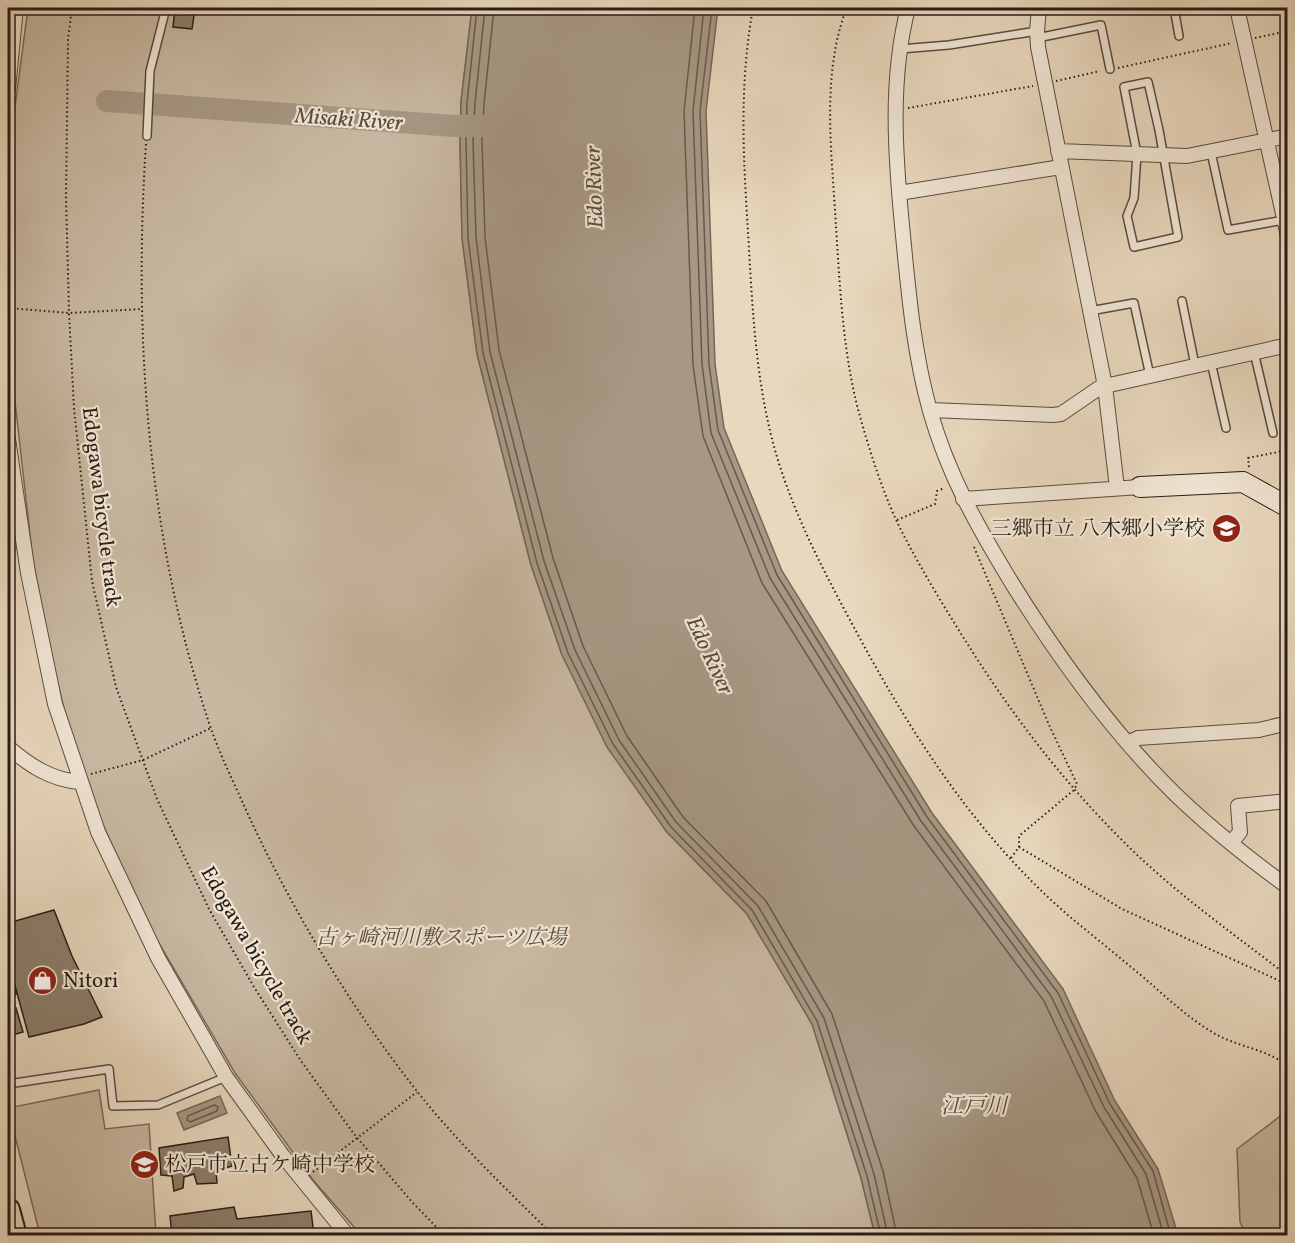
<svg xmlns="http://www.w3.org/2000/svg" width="1295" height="1243" viewBox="0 0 1295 1243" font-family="Vollkorn,'Noto Serif JP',serif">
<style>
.green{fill:#c8b8a1;stroke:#786a5a;stroke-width:1.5}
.water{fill:#a79884;stroke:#746757;stroke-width:1.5}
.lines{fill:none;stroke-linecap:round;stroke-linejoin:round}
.shore{stroke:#675a4c;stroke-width:1.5}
.river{stroke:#a79884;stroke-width:22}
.building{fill:#8c7e6c;stroke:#271d14;stroke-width:1.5}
.lane-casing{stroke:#584c3e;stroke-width:10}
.street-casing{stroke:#584c3e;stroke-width:16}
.secondary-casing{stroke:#271d14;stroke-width:22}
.primary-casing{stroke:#271d14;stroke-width:26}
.path{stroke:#271d14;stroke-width:2;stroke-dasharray:1.5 3;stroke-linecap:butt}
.lane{stroke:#f1e6d5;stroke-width:7}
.street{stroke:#f1e6d5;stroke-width:14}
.secondary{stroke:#f1e6d5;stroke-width:20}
.primary{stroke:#e9d8be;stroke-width:22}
.labels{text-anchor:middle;stroke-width:4.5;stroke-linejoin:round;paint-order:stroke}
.street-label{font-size:21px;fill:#271d14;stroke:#f1e6d5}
.poi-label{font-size:21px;fill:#271d14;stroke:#f1e6d5;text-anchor:start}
.park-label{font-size:21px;font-style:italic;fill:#574c3e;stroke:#f1e6d5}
.water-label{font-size:22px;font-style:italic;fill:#5a4e41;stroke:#f1e6d5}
</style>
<rect width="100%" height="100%" fill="#e9d8be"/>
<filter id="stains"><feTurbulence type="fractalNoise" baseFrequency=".00333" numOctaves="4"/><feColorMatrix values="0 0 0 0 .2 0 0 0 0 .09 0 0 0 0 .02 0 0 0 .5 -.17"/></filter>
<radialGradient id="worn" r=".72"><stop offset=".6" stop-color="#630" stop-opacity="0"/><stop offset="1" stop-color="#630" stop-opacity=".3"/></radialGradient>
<path class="green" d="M 28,8 L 472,8 L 461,102 L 460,141 L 462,238 L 477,354 L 531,565 L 562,655 L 666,831 L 747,914 L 812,1024 L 861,1178 L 875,1235 L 361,1235 L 313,1180 L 235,1073 L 143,916 L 100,818 L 67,721 L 55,672 L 33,561 L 13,384 L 8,160 Z
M 99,1090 L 105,1129 L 149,1124 L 156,1235 L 40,1235 L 8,1108 Z
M 1287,1111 L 1287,1235 L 1246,1235 L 1240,1222 L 1237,1149 Z"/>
<path class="water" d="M 472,8 L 718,8 L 706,111 L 715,364 L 724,428 L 782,571 L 932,813 L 1063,989 L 1115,1101 L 1158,1169 L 1178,1235 L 875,1235 L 861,1178 L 812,1024 L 747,914 L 666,831 L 607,747 L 562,655 L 531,565 L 477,354 L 462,238 L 460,141 L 461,102 Z
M 220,1096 L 227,1113 L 184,1130 L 177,1113 Z"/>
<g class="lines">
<path class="shore" d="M 477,8 L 467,103 L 466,141 L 468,238 L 483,353 L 537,563 L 568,653 L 613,744 L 671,827 L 752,910 L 817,1021 L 867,1176 L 881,1236
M 485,8 L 475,103 L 473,142 L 476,237 L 490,352 L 544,561 L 575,650 L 619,740 L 676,822 L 758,906 L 824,1018 L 874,1174 L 888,1236
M 494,8 L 484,104 L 482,142 L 485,237 L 499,350 L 553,558 L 583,646 L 627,736 L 683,817 L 766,901 L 832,1014 L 883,1171 L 897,1236
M 695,8 L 684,111 L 693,365 L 703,436 L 762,583 L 914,826 L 1044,1001 L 1096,1112 L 1137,1178 L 1154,1236
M 704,8 L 693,111 L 702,364 L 711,433 L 770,578 L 921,821 L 1051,996 L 1104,1107 L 1146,1174 L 1164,1236
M 712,8 L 700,111 L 709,364 L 718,430 L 777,575 L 927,817 L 1058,993 L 1110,1104 L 1153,1171 L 1171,1236
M 214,1105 L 218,1107 L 217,1111 L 190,1122 L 187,1120 L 188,1116 Z"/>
<path class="river" d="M 107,101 L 454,126 L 491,126"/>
</g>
<path class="building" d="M 175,8 L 195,8 L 192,29 L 173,27 Z
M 54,910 L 72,956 L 102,1017 L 84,1024 L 29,1037 L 8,960 L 8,923 Z
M 8,963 L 16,994 L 12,996 L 15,1005 L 10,1007 L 11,1010 L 16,1008 L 23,1032 L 9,1036 L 8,1033 Z
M 228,1137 L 232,1166 L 216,1171 L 217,1183 L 197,1184 L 194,1174 L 184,1177 L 183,1188 L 174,1191 L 172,1176 L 161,1175 L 159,1148 Z
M 234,1207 L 237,1219 L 311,1211 L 314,1235 L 172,1236 L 170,1216 Z"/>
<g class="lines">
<defs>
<path id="lane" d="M 1174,8 L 1179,36
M 1037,38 L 1101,25 L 1110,69
M 900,49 L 949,45 L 1037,31
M 1148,82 L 1159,130 L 1178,237 L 1134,247 L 1127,216 L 1134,198 L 1137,154 L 1124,87 Z
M 147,136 L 150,71 L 166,8
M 1211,152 L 1228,230 L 1284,220
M 1182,301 L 1195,365
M 1090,311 L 1134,303 L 1150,376
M 1254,352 L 1273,433
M 1211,362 L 1226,428
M 8,1084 L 109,1069 L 113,1106 L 158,1105 L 226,1077"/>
<path id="street" d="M 908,8 C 890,78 895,153 902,225 C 908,287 913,350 930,411 C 948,474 976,524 1010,580 C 1057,656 1110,730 1174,793 C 1209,827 1248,858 1288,887
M 1039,8 L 1037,31 L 1038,47 L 1105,386 L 1117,488
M 1237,8 L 1288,236
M 8,89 L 16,8
M 1058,151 L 1187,156 L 1288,136
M 899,193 L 1061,167
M 930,410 L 1053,415 L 1061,414 L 1099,388 L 1105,386 L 1288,345
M 8,439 L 28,573 L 55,704 L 98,832 L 158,958 L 226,1077 L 283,1156 L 348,1236
M 963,499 L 1140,487
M 1128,743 L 1138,738 L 1259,730 L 1288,723
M 8,747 C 29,765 51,780 80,782
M 1231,843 L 1240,832 L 1238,806 L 1288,801"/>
<path id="secondary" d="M 1140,487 L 1243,482 L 1288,507"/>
<path id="primary" d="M 8,1210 L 15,1236"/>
</defs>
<use href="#lane" class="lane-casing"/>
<use href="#street" class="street-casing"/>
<use href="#secondary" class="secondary-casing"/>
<use href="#primary" class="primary-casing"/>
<path class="path" d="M 72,8 L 68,39 L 66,197 L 69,313 L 74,408 L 92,581 L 116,687 L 157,799 L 209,909 L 254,987 L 301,1061 L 354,1134 L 412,1202 L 445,1236
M 753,8 C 738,92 744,165 749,249 C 753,319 757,390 777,457 C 795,516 821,566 850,620 C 908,729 974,834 1069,916 C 1093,936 1118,956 1143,977 C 1165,996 1187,1017 1212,1032 C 1236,1047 1265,1048 1288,1066
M 846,8 C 842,22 837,37 835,51 C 825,108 833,170 836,227 C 840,289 843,353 859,413 C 870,452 883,494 901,530 C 922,571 946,610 970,648 C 1017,722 1070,790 1133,851 C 1181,897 1235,935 1288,976
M 1255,38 L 1288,31
M 1118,68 L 1232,43
M 1056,81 L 1100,71
M 908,108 L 1033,86
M 146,144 C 133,340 148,540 210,726 C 220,755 234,783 246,810 C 292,910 348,1003 416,1090 C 457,1142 506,1189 554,1236
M 8,308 L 69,313 L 142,309
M 1249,467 L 1248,458 L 1288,450
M 897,520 L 935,504 L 937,491 L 945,488
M 974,547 L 1049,725 L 1077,784 L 1074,790 L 1019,836 L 1019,847
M 91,774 L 143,760 L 211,728
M 1011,858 L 1019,847 L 1122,909 L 1280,981 L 1288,979
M 313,1172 L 417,1092"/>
<use href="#lane" class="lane"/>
<use href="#street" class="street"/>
<use href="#secondary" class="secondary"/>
<use href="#primary" class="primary"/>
</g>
<defs>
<symbol id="school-disc" viewBox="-11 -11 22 22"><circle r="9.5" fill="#8f2418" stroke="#f1e6d5"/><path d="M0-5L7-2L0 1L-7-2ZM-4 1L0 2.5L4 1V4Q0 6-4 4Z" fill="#fff"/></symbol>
<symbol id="shop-disc" viewBox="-11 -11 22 22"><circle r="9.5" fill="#8f2418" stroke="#f1e6d5"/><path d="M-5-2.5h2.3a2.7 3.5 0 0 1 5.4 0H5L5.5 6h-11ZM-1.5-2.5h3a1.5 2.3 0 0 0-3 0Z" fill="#fff"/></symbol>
</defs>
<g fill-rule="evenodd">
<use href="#school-disc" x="1210" y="512" width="33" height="33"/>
<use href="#shop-disc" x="26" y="964" width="33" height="33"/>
<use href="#school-disc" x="128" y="1148" width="33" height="33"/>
</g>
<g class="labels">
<g class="street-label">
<text transform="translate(102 507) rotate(83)" y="7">Edogawa bicycle track</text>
<text transform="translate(257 955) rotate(60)" y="7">Edogawa bicycle track</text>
</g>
<g class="poi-label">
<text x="1205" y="535" text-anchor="end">三郷市立 八木郷小学校</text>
<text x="63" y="987">Nitori</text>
<text x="165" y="1171">松戸市立古ケ崎中学校</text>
</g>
<g class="park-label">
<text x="441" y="944">古ヶ崎河川敷スポーツ広場</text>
</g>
<g class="water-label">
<text transform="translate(349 118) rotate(4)" y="8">Misaki River</text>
<text transform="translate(593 187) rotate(-92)" y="8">Edo River</text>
<text transform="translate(711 655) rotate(65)" y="8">Edo River</text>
<text x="974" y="1113">江戸川</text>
</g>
</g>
<rect width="1295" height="1243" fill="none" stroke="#e9d8be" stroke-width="30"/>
<rect x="9" y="9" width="1277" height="1225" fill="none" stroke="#271d14" stroke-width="3"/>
<rect x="15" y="15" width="1265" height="1213" fill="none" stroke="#271d14" stroke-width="1.5"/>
<rect width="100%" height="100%" filter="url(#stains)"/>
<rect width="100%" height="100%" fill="url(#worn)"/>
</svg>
